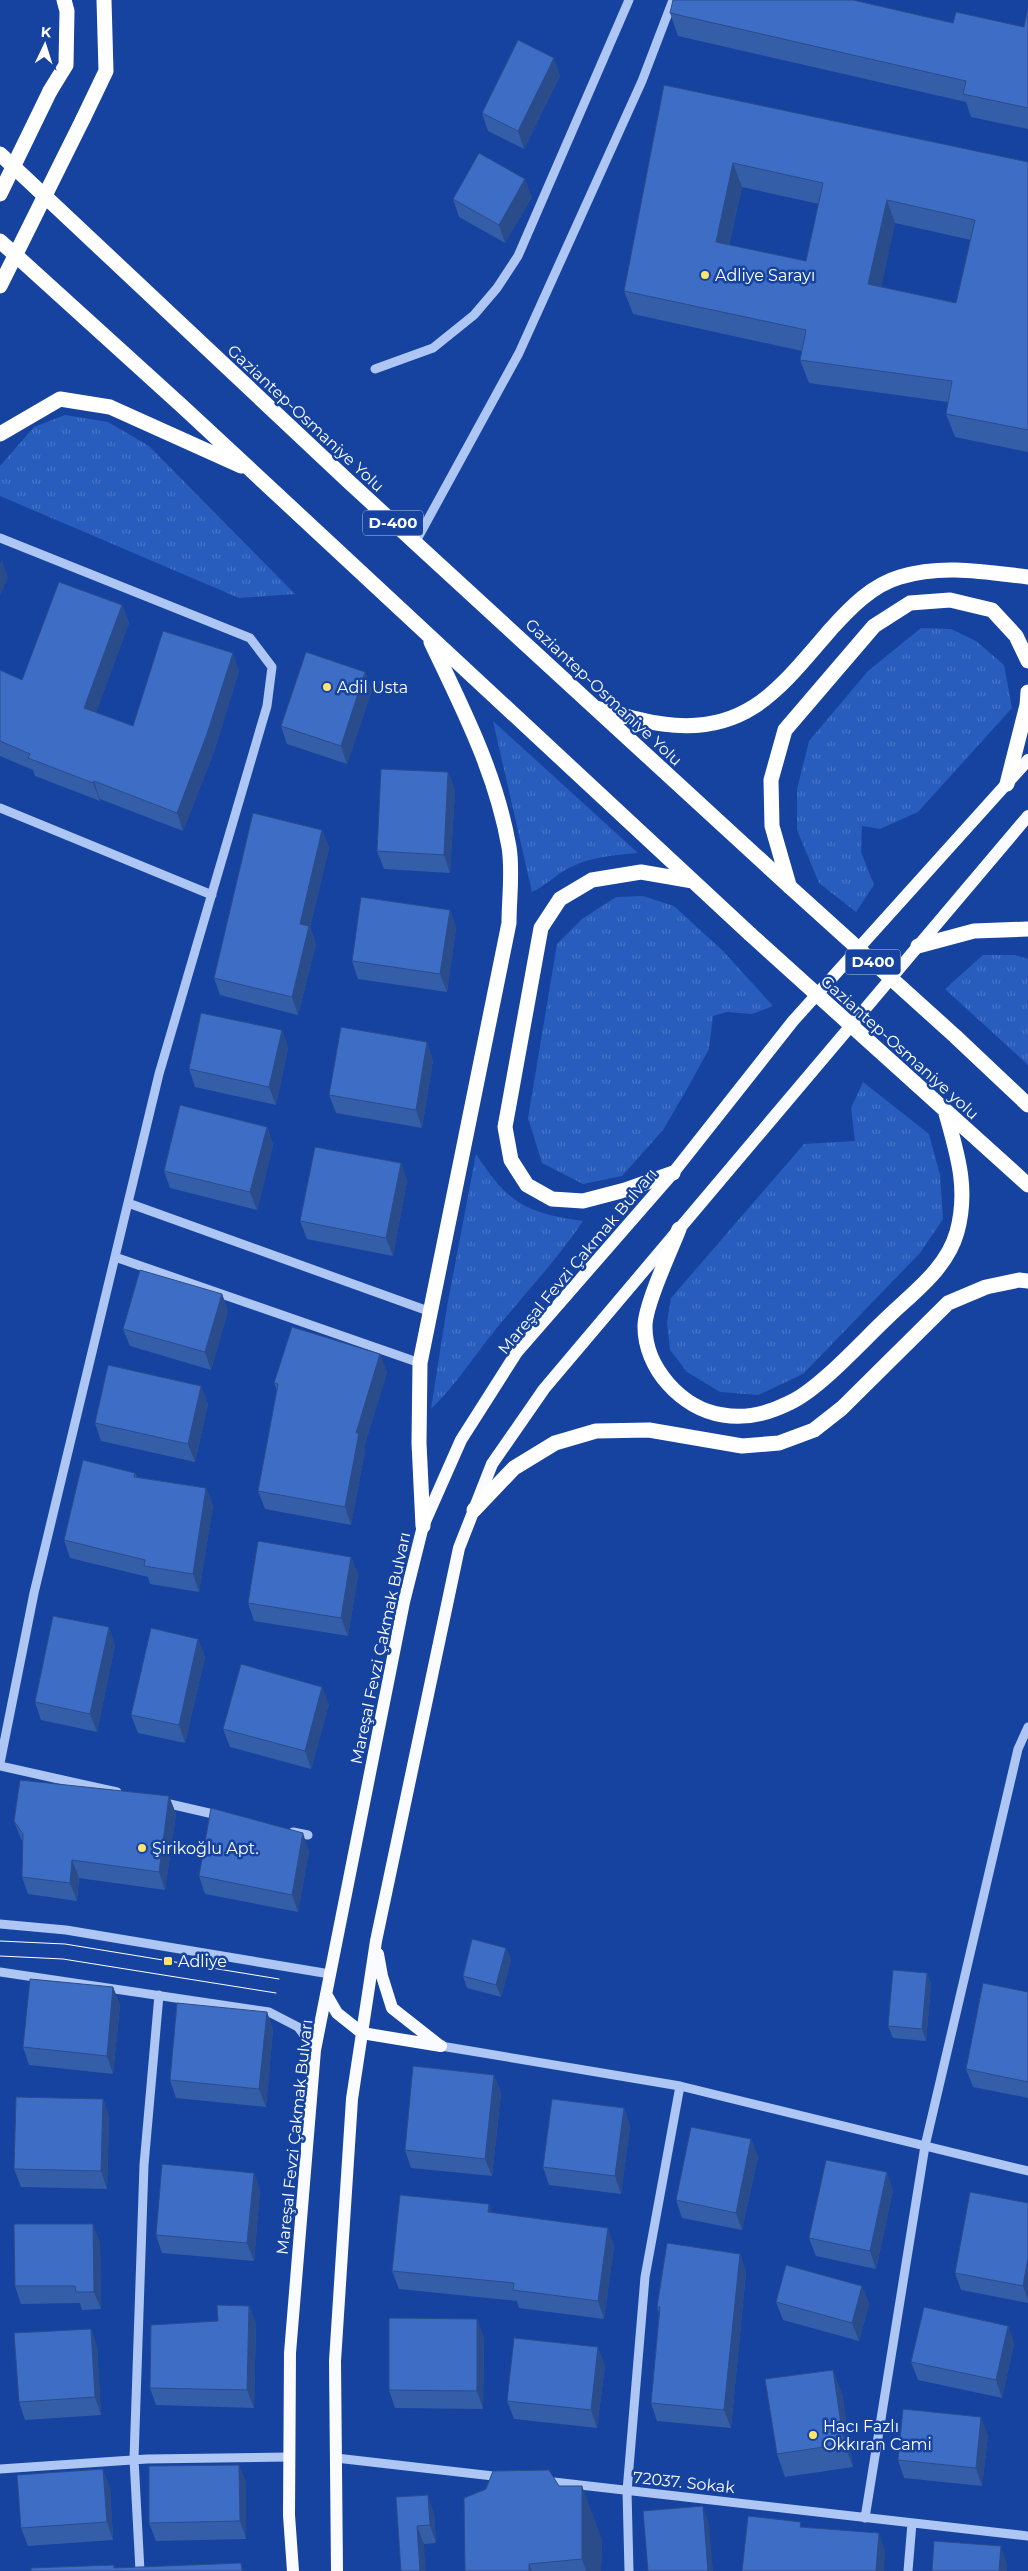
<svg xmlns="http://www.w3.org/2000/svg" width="1028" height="2571" viewBox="0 0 1028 2571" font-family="Montserrat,sans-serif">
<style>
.grass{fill:url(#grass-tufts)}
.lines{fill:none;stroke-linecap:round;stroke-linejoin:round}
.minor{stroke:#adc6f3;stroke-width:9}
.major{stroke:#fafbff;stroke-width:12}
.highway{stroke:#fff;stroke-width:15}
.tram{stroke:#fff;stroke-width:1}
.highway-bridge{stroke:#fff;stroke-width:15}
.wall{fill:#355ea9;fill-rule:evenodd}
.shaded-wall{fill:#2b4c8a}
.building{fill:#3e6dc5;stroke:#2b4c8a;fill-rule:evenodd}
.poi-dot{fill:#ffe470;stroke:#15439f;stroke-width:2}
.labels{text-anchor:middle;stroke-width:5;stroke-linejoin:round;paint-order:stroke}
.shield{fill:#15439f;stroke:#b9c7e2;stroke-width:1}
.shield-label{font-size:15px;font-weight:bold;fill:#fff}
.poi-label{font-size:16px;fill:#fff;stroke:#15439f;text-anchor:start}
.street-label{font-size:16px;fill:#fff;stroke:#15439f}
</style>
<defs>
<pattern id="grass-tufts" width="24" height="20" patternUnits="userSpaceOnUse" patternTransform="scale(1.25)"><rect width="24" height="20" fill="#285dbd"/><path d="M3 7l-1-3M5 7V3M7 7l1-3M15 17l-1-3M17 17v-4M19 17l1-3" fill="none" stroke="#4875c7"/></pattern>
</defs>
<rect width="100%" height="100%" fill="#15439f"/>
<path class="grass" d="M 65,415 L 108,422 L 149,446 L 295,594 L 239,598 L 0,496 L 0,466 L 34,427 Z
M 921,628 L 951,629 L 976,641 L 1004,665 L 1012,708 L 918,812 L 880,829 L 862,826 L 861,852 L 874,885 L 856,912 L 819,883 L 797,830 L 797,789 L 809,741 L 868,671 Z
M 493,721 L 638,853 C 614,855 590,857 569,868 C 556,874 546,886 532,892 Z
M 643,896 L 674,906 L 723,951 L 773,1006 L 752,1014 L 727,1012 L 713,1016 L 709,1049 L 687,1089 L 663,1130 L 622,1176 L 583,1184 L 542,1163 L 528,1118 L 557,944 L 582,919 L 616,897 Z
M 983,955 L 1015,955 L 1028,959 L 1028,1065 L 945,989 Z
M 863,1082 L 929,1134 L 940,1175 L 943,1219 L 920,1253 L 803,1374 L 758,1395 L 720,1392 L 687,1372 L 670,1350 L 667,1322 L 671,1298 L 804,1144 L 855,1141 L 851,1108 Z
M 476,1154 C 508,1203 525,1213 583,1221 C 557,1260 525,1293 496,1329 C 474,1356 456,1385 431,1409 L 447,1307 Z"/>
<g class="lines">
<path class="minor" d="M 375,369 L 433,348 L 474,315 L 497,288 L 518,256 L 629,0
M 0,538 L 250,638 L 272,667 L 267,706 L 159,1074 L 34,1593 L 0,1763
M 415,543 L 519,353 L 642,81 L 673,0
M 0,808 L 212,895
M 128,1203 L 431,1312
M 115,1257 L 420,1363
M 0,1766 L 117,1792
M 161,1802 L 222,1816
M 293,1832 L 308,1835
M 0,1924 L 66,1930 L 330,1974
M 0,1972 L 269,2012 L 298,2027 L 315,2050
M 441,2046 L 680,2086 L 1028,2171
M 336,2458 L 502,2477
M 0,2469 L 147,2459 L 289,2457
M 545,2481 L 1028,2536
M 865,2518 L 925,2146 L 1018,1749 L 1028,1727
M 140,2571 L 134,2459 L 144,2165 L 159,1995
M 629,2571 L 627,2491 L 645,2277 L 680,2086
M 908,2571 L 912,2523"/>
<path class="major" d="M 378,1954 L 382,1976 L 392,2008 L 439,2045
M 326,1994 L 337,2013 L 362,2033 L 441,2046
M 293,2571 L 289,2515 L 290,2353 L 315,2050 L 404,1602 L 423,1526 L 461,1440 L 517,1352 L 673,1173 L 793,1021 L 1028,760
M 337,2571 L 335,2361 L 352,2099 L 376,1941 L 459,1548 L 492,1464 L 544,1389 L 1028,816"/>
<path class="highway" d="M 50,91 L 66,65 L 67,11 L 64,0
M 83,119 L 106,71 L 104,0
M 0,154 L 348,481 L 790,887
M 0,241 L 183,407 L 750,934
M 0,434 L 60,399 L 110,407 L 241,466
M 596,708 C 618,714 640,721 663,724 C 747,736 781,687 831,629 C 850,608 872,585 900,577 C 942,564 985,572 1028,577
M 1007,784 L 1027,705 L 1028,692
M 789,885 L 772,826 L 771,780 L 785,730 L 874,626 L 910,603 L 950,600 L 992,610 L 1016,636 L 1028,661
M 918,946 L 974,931 L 1028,929
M 956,1037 L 1028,1105
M 915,1083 L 1028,1185
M 673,1173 L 625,1190 L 583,1201 L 552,1199 L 527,1185 L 511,1160 L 505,1127 L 541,928 L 560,899 L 592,880 L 641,872 L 693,881
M 679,1229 C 670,1252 646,1303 645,1325 C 644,1368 682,1409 723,1415 C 746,1419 769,1413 789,1403 C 819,1390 864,1339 889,1316 C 915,1291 947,1268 957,1232 C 969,1188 957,1153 945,1110
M 474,1510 L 514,1468 L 555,1443 L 596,1431 L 649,1430 L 742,1446 L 779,1443 L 814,1430 L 842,1408 L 948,1303 L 986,1287 L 1019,1280 L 1028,1281
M 423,1526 L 419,1443 L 420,1363 L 509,923 C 509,899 513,871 509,847 C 496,773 463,709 431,642"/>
<path class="tram" d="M 0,1941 L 65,1944 L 279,1979
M 0,1956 L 63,1959 L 276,1993"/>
<path class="highway-bridge" d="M 0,194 L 50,91
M 0,286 L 83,119
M 790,887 L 956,1037
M 750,934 L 915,1083"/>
</g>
<path class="wall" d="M 1028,8 L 1028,129 L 971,117 L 966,102 L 678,36 L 670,13 L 953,23 L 1024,27 Z
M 560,76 L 524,149 L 488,131 L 482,113 Z
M 664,85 L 1028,162 L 1028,452 L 955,437 L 946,414 L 948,402 L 809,383 L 800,360 L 802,351 L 633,314 L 624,291 ZM 742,187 L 819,204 L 806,261 L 729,245 ZM 895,223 L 971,240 L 956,303 L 881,287 Z
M 532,197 L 505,243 L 459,217 L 453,199 Z
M 122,605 L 129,623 L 96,712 L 133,726 L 239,671 L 214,752 L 183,831 L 100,799 L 100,801 L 35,776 L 33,770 L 0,756 L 0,671 L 22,680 Z
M 365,672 L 372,690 L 347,764 L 287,744 L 281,726 Z
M 448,772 L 455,790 L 450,873 L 384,869 L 377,851 Z
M 322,830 L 329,848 L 310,927 L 316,944 L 298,1015 L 220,995 L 214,978 Z
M 450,910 L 456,928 L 447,992 L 358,979 L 352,961 Z
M 282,1030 L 288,1048 L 276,1105 L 195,1087 L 189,1069 Z
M 433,1060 L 422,1128 L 336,1113 L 329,1095 Z
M 267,1127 L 273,1145 L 257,1210 L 170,1188 L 164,1171 Z
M 401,1163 L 407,1181 L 393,1256 L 307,1239 L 300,1221 Z
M 222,1294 L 228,1311 L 211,1370 L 130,1346 L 123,1329 Z
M 387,1372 L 364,1447 L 365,1451 L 351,1525 L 265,1509 L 258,1491 L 277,1390 L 274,1383 Z
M 201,1386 L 208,1404 L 195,1462 L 101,1441 L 95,1423 Z
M 135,1473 L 137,1477 L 206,1488 L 213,1506 L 199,1592 L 150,1584 L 148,1577 L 70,1558 L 64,1540 Z
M 351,1557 L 358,1575 L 348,1636 L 254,1621 L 248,1603 Z
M 198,1639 L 205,1657 L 185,1743 L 138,1733 L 131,1715 Z
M 115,1645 L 97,1732 L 41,1720 L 35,1702 Z
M 329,1704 L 311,1769 L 230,1747 L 223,1729 Z
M 169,1796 L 176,1814 L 165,1890 L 79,1878 L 77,1901 L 28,1894 L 22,1877 L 23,1842 L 21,1839 L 14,1821 Z
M 309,1851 L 298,1912 L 205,1894 L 199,1876 Z
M 506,1948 L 511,1960 L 501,1997 L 467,1988 L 463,1976 Z
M 927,1973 L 931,1985 L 926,2041 L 893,2038 L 888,2026 Z
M 113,1987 L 120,2005 L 113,2074 L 29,2065 L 23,2047 Z
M 1028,1992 L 1028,2098 L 973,2087 L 966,2069 Z
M 267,2012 L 273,2030 L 266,2107 L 176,2098 L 170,2080 Z
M 494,2075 L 501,2093 L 492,2176 L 411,2168 L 405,2150 Z
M 103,2099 L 109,2117 L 107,2189 L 21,2187 L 14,2169 Z
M 624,2108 L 630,2126 L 621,2194 L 549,2185 L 543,2167 Z
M 751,2139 L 758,2157 L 742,2230 L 682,2218 L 676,2200 Z
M 254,2173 L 260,2190 L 254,2261 L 162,2253 L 156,2235 Z
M 893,2190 L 876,2269 L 816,2256 L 809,2238 Z
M 1028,2203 L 1028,2303 L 961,2290 L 955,2273 Z
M 489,2204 L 492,2213 L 614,2246 L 604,2319 L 519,2308 L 517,2301 L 399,2289 L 392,2271 Z
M 100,2242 L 101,2309 L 82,2310 L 80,2303 L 21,2304 L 15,2286 Z
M 740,2254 L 746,2272 L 731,2428 L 657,2421 L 651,2403 L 659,2314 L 657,2307 Z
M 862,2286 L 869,2304 L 859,2341 L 783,2320 L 776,2302 Z
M 249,2306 L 256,2324 L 254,2408 L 156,2405 L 150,2388 L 218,2321 Z
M 1008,2326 L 1014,2344 L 1002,2398 L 918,2380 L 911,2362 Z
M 91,2329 L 97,2347 L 101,2415 L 25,2420 L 19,2402 Z
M 484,2337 L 483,2409 L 395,2408 L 389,2390 Z
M 605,2365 L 597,2428 L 514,2419 L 507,2401 Z
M 842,2393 L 853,2467 L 785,2477 L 777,2454 Z
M 988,2435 L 982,2486 L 904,2478 L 898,2460 Z
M 239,2465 L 246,2483 L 246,2539 L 156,2541 L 149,2523 Z
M 559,2486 L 602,2539 L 601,2571 L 465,2571 Z
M 110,2487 L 113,2540 L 28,2546 L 21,2528 Z
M 396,2497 L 434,2513 L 436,2543 L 424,2544 Z"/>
<path class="shaded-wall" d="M 554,58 L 560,76 L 524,149 L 518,131 Z
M 733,163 L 742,187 L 724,265 L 716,242 Z
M 525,179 L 532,197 L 505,243 L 499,225 Z
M 887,200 L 895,223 L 877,307 L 868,284 Z
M 2,560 L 8,578 L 0,596 L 0,564 Z
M 122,605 L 129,623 L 91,726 L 84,708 Z
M 233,653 L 239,671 L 214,752 L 183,831 L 177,813 Z
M 365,672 L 372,690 L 347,764 L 341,746 Z
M 448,772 L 455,790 L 450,873 L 444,855 Z
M 94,781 L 100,799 L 100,801 L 93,783 Z
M 322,830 L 329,848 L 310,927 L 316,944 L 298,1015 L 292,997 L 300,924 Z
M 450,910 L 456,928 L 447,992 L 440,974 Z
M 282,1030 L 288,1048 L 276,1105 L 269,1087 Z
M 427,1042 L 433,1060 L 422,1128 L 416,1110 Z
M 267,1127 L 273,1145 L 257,1210 L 250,1192 Z
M 401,1163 L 407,1181 L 393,1256 L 386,1238 Z
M 222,1294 L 228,1311 L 211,1370 L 205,1352 Z
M 380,1354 L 387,1372 L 364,1447 L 365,1451 L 351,1525 L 345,1507 L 356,1433 Z
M 201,1386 L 208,1404 L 195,1462 L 188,1444 Z
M 206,1488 L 213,1506 L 199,1592 L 193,1574 Z
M 351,1557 L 358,1575 L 348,1636 L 341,1618 Z
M 109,1627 L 115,1645 L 97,1732 L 90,1714 Z
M 198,1639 L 205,1657 L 185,1743 L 179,1725 Z
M 322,1687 L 329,1704 L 311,1769 L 305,1751 Z
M 169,1796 L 176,1814 L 165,1890 L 159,1872 Z
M 303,1833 L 309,1851 L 298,1912 L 292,1895 Z
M 72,1860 L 79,1878 L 77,1901 L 70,1883 Z
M 506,1948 L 511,1960 L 501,1997 L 496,1985 Z
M 927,1973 L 931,1985 L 926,2041 L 922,2029 Z
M 113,1987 L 120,2005 L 113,2074 L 107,2056 Z
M 267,2012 L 273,2030 L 266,2107 L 259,2089 Z
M 494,2075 L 501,2093 L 492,2176 L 485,2159 Z
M 103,2099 L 109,2117 L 107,2189 L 101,2171 Z
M 624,2108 L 630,2126 L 621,2194 L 615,2176 Z
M 751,2139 L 758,2157 L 742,2230 L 736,2213 Z
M 887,2172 L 893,2190 L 876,2269 L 870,2251 Z
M 254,2173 L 260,2190 L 254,2261 L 247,2243 Z
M 489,2204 L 496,2222 L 488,2212 Z
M 93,2224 L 100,2242 L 101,2309 L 94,2292 Z
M 608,2228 L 614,2246 L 604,2319 L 598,2301 Z
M 740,2254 L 746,2272 L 731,2428 L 724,2410 Z
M 1028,2258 L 1028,2300 L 1023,2286 Z
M 862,2286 L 869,2304 L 859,2341 L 852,2323 Z
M 249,2306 L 256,2324 L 254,2408 L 247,2390 Z
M 477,2319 L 484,2337 L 483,2409 L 477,2391 Z
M 1008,2326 L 1014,2344 L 1002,2398 L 996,2380 Z
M 91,2329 L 97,2347 L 101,2415 L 95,2397 Z
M 598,2347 L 605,2365 L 597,2428 L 591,2410 Z
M 833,2370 L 842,2393 L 853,2467 L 844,2444 Z
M 981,2417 L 988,2435 L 982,2486 L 976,2468 Z
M 239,2465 L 246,2483 L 246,2539 L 240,2521 Z
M 103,2469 L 110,2487 L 113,2540 L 107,2522 Z
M 582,2486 L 602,2539 L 601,2571 L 586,2571 L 582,2559 Z
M 428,2495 L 434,2513 L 436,2543 L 430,2525 Z
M 703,2506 L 709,2524 L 713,2571 L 708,2571 Z
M 417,2526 L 424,2544 L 426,2571 L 420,2571 Z
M 879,2533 L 885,2551 L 884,2571 L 876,2571 Z
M 1001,2546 L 1007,2564 L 1007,2571 L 999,2571 Z
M 241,2563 L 244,2571 L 242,2571 Z
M 529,2564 L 532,2571 L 529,2571 Z"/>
<path class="building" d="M 673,0 L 853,0 L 953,23 L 956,12 L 1024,27 L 1028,8 L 1028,108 L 963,94 L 966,81 L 670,13 Z
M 518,40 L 554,58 L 518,131 L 482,113 Z
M 664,85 L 1028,162 L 1028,430 L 946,414 L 952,381 L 800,360 L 806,330 L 624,291 ZM 733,163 L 823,183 L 806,261 L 716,242 ZM 887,200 L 975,220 L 956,303 L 868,284 Z
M 479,153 L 525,179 L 499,225 L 453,199 Z
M 59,582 L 122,605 L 84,708 L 133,726 L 163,631 L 233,653 L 207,734 L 177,813 L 94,781 L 93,783 L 28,758 L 30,754 L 0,741 L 0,670 L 22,680 Z
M 306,652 L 365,672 L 341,746 L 281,726 Z
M 381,769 L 448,772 L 444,855 L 377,851 Z
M 253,813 L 322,830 L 300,924 L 309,926 L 292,997 L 214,978 Z
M 361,897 L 450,910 L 440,974 L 352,961 Z
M 201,1013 L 282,1030 L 269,1087 L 189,1069 Z
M 341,1027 L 427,1042 L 416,1110 L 329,1095 Z
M 180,1105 L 267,1127 L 250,1192 L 164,1171 Z
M 315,1147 L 401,1163 L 386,1238 L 300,1221 Z
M 140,1270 L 222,1294 L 205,1352 L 123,1329 Z
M 292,1327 L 380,1354 L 356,1433 L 359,1433 L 345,1507 L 258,1491 L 278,1384 L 274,1383 Z
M 108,1365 L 201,1386 L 188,1444 L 95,1423 Z
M 83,1460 L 135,1473 L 134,1477 L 206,1488 L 193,1574 L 144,1566 L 145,1560 L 64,1540 Z
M 258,1541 L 351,1557 L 341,1618 L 248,1603 Z
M 53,1616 L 109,1627 L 90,1714 L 35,1702 Z
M 151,1628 L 198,1639 L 179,1725 L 131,1715 Z
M 241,1664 L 322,1687 L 305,1751 L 223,1729 Z
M 20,1780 L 169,1796 L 159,1872 L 72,1860 L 70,1883 L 22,1877 L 23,1834 L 14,1821 Z
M 211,1808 L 303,1833 L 292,1895 L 199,1876 Z
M 472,1939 L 506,1948 L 496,1985 L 463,1976 Z
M 893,1970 L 927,1973 L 922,2029 L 888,2026 Z
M 30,1979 L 113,1987 L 107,2056 L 23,2047 Z
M 983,1983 L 1028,1992 L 1028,2082 L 966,2069 Z
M 177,2003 L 267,2012 L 259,2089 L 170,2080 Z
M 413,2066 L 494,2075 L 485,2159 L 405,2150 Z
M 16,2097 L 103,2099 L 101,2171 L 14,2169 Z
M 552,2099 L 624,2108 L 615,2176 L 543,2167 Z
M 691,2127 L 751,2139 L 736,2213 L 676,2200 Z
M 826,2160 L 887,2172 L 870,2251 L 809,2238 Z
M 162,2164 L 254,2173 L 247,2243 L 156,2235 Z
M 970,2192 L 1028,2203 L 1028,2258 L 1023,2286 L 955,2273 Z
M 400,2195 L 489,2204 L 488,2212 L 608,2228 L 598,2301 L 513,2290 L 514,2283 L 392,2271 Z
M 14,2224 L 93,2224 L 94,2292 L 76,2292 L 75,2286 L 15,2286 Z
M 667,2243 L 740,2254 L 724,2410 L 651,2403 L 660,2307 L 657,2307 Z
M 786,2265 L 862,2286 L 852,2323 L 776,2302 Z
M 217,2305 L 249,2306 L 247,2390 L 150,2388 L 151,2325 L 218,2321 Z
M 924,2307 L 1008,2326 L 996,2380 L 911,2362 Z
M 389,2318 L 477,2319 L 477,2391 L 389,2390 Z
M 91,2329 L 95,2397 L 19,2402 L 14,2333 Z
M 514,2338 L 598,2347 L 591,2410 L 507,2401 Z
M 833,2370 L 844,2444 L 777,2454 L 765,2379 Z
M 903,2409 L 981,2417 L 976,2468 L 898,2460 Z
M 239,2465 L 240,2521 L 149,2523 L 149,2466 Z
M 103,2469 L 107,2522 L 21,2528 L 17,2475 Z
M 549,2470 L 559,2486 L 582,2486 L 582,2559 L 529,2564 L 529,2571 L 465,2571 L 464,2498 L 486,2489 L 493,2471 Z
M 428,2495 L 430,2525 L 417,2526 L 420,2571 L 401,2571 L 396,2497 Z
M 703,2506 L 708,2571 L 648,2571 L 643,2511 Z
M 748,2516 L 801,2522 L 800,2527 L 879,2533 L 876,2571 L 742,2571 Z
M 934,2541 L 1001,2546 L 999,2571 L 932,2571 Z
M 241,2563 L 242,2571 L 31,2571 L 31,2568 L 114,2565 L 114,2568 Z"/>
<g class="poi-dot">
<circle cx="705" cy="275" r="5"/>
<circle cx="327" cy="687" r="5"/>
<circle cx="142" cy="1848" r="5"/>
<rect x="163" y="1956" width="10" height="10" rx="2.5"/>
<circle cx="813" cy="2435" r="5"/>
</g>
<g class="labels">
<g class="shield">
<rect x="363" y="510.5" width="60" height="25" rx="4"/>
<rect x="845.5" y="949.5" width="55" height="25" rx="4"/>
</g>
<g class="shield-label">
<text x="393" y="528">D-400</text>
<text x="873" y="967">D400</text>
</g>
<g class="poi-label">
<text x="715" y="281">Adliye Sarayı</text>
<text x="337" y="693">Adil Usta</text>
<text x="152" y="1854">Şirikoğlu Apt.</text>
<text x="178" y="1967">Adliye</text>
<text x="823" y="2432">Hacı Fazlı<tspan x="823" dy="18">Okkıran Cami</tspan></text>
</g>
<g class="street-label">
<text transform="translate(306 418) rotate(43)" y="6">Gaziantep-Osmaniye Yolu</text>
<text transform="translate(604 692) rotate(43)" y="6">Gaziantep-Osmaniye Yolu</text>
<text transform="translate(900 1047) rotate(42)" y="6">Gaziantep-Osmaniye yolu</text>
<text transform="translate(577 1261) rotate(-50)" y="6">Mareşal Fevzi Çakmak Bulvarı</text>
<text transform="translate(380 1648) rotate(-78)" y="6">Mareşal Fevzi Çakmak Bulvarı</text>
<text transform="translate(294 2137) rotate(-84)" y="6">Mareşal Fevzi Çakmak Bulvarı</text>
<text transform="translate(684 2482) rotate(6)" y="6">72037. Sokak</text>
</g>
</g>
<g transform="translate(45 45) rotate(4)" stroke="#15439f" stroke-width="4" paint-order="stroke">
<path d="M0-4L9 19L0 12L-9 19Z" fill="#ffffff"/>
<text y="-8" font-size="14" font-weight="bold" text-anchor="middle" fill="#ffffff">K</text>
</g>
</svg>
